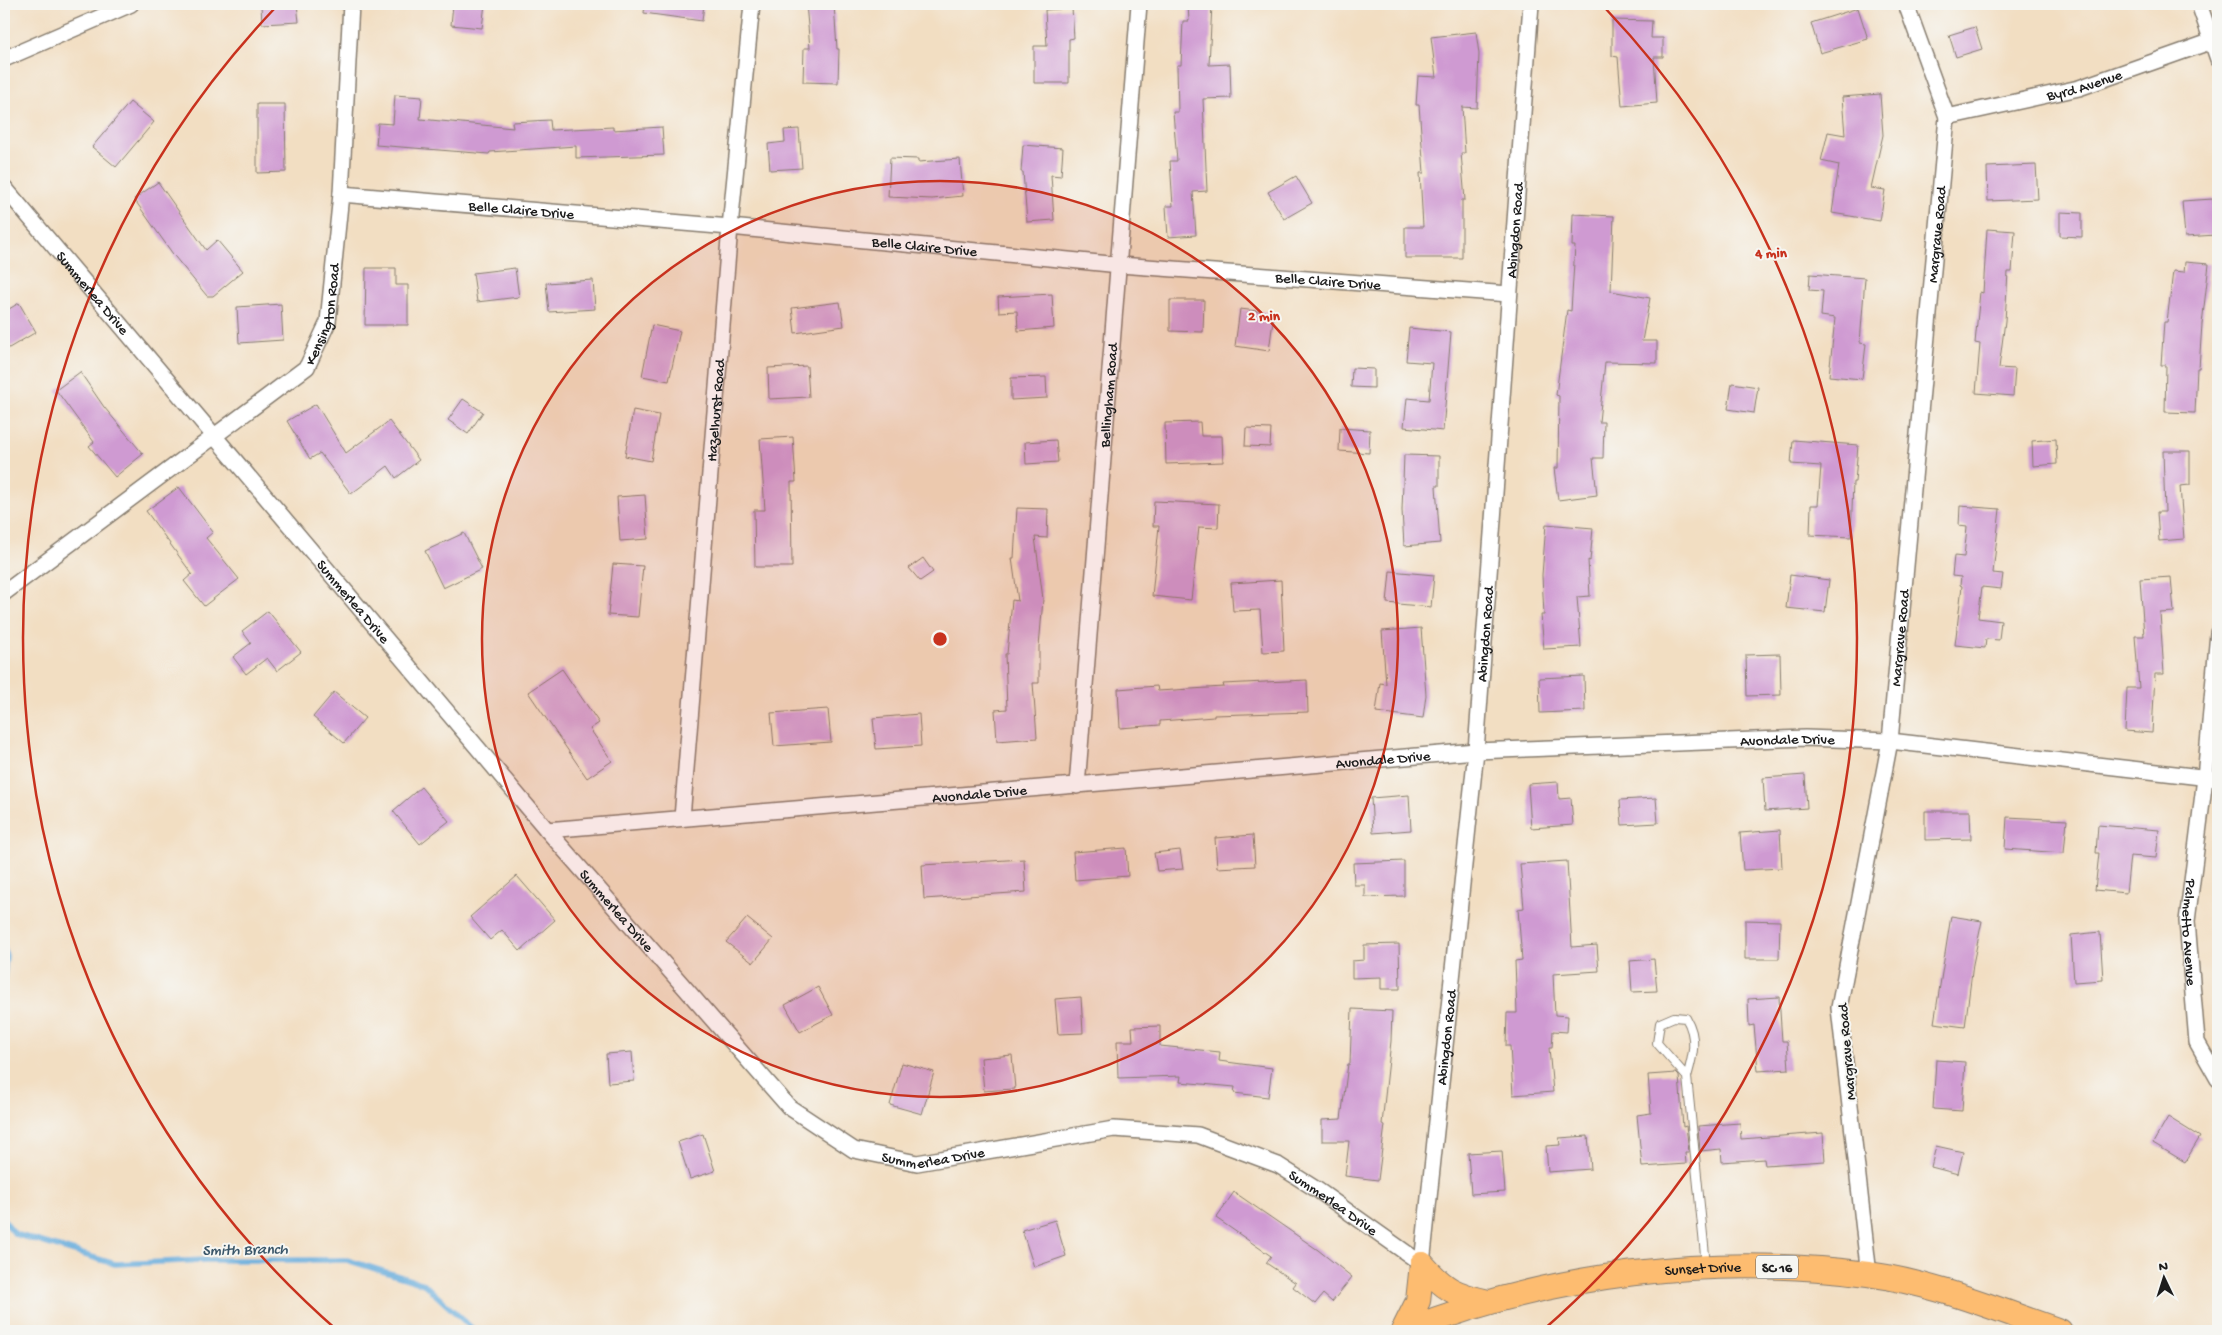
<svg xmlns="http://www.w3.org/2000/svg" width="2222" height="1335" font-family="'Gochi Hand',sans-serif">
  <rect width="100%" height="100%" fill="#f6f6f2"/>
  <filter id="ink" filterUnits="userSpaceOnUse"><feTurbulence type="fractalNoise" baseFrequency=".02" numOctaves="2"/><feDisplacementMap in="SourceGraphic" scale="10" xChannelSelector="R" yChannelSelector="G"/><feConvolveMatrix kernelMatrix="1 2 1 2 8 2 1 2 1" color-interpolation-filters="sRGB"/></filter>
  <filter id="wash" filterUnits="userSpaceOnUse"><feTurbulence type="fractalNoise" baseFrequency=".0096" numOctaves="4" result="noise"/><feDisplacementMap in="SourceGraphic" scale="20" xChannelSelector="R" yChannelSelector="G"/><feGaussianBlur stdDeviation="1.12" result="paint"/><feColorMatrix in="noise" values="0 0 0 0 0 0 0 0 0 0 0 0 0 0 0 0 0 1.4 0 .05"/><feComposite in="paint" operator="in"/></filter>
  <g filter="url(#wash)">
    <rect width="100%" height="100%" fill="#f2dec2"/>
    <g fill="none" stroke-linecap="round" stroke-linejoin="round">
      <path stroke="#66acdc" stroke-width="5.5" d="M4 948 6 956 4 977
        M4 1220 15 1234 115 1264 207 1260H347L424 1284 475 1331"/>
    </g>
    <g id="blocks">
      <path fill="#cf9ad2" d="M261 4H297L299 22 262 24Z
        M453 4H485L482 28 451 25Z
        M645 4H704L702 21 644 13Z
        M806 4H834L837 49H839L838 83 803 82 804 48H810Z
        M1188 4H1212L1209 65 1230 64 1231 98 1203 99 1207 191 1193 192 1196 235 1168 237 1166 206H1173L1170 161H1177L1173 112H1178L1177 65H1181L1183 21H1189Z
        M1072 8 1074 38 1069 39V83H1034V46H1047L1045 10Z
        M1858 8 1868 39 1820 53 1811 23Z
        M1612 20 1652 21 1651 38H1663V57H1654L1657 103 1622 106 1618 57 1612 56Z
        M1975 27 1982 49 1956 57 1949 35Z
        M1476 32 1479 54 1477 108 1462 107 1465 153H1461L1465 200H1462V258H1405V227H1423L1420 173H1424L1419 105H1416L1418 76 1436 77 1431 37Z
        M1880 94 1883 135 1871 188 1885 190 1880 221 1832 213 1839 165 1821 161 1828 132 1845 135 1842 97Z
        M395 95 422 97 420 119 513 128 512 122 550 120 551 130 613 127V130L662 127 664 155 576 158V146L490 152 489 154 376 145 378 123 393 124Z
        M130 102 154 122 116 167 92 147Z
        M257 104H285L286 172 257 173Z
        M799 129 802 168 770 170 768 144 785 142 784 130Z
        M1023 145 1063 148 1061 176 1051 175 1054 220 1027 222 1023 172H1021Z
        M890 158 918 159V162L960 159 963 196 932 199 888 197Z
        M2036 165 2038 199 1988 201 1987 167Z
        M1296 176 1312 203 1284 219 1268 192Z
        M158 182 206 250 217 240 243 271 213 296H207L175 257 134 199Z
        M2213 199 2216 235 2185 237 2182 201Z
        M2060 212 2082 213V237L2060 236Z
        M1573 214 1614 216 1611 291 1650 298 1642 341H1657V363L1605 362 1599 422H1604L1603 458H1593L1597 495 1558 500 1554 468H1558L1559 396 1556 395 1567 310 1571 311 1575 246H1572Z
        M1987 229 2015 231 2012 272H2008L2005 321 1999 368 2015 369 2013 396 1976 393 1980 344 1975 343 1980 292 1983 293Z
        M2185 262 2209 264 2202 324 2199 368H2197L2195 413 2165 412 2166 365H2161L2164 322H2167L2173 271 2184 272Z
        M366 268H396V285H408V325H365Z
        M515 268 519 297 477 302 473 273Z
        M1810 274 1865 278 1860 343 1866 344 1862 379 1829 376 1835 318 1821 316 1823 291 1809 290Z
        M593 280 595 309 549 312 546 283Z
        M1052 294 1054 328 1018 331 1017 311 999 312 998 297Z
        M1170 300H1204L1203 332 1170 331Z
        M840 302 844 326 795 333 792 308Z
        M19 303 36 332 4 351V312Z
        M281 304 283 340 239 343 237 307Z
        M1240 309 1274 313 1269 351 1235 346Z
        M652 325 680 331 669 381 642 376Z
        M1409 328 1451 332 1443 431 1404 427 1407 398 1429 400 1432 363 1406 361Z
        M807 366 809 397 769 399 768 368Z
        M1352 368 1374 369V388L1351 387Z
        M80 372 104 407 143 454 115 477 89 446 94 442 56 390Z
        M1046 377 1047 398 1011 400V378Z
        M1732 383 1758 387 1754 413 1728 409Z
        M463 399 483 412 468 434 448 420Z
        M316 404 346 453 389 421 419 460 396 478 388 466 351 494 320 453 310 459 287 421Z
        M633 410 659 415 651 461 625 456Z
        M1200 422 1201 436H1222L1223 462 1166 464 1165 423Z
        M1246 428 1271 429 1270 447 1245 446Z
        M1340 428 1370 430 1369 453 1339 451Z
        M793 437 796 482H791L792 567H755L754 510H765L760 439Z
        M2056 439 2057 464 2033 466 2032 441Z
        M1056 440 1058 462 1026 464 1025 442Z
        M1793 440 1858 445 1855 482H1853L1851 537 1810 535 1811 505H1818L1821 466 1791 464Z
        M2163 451H2190V485L2180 486 2184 539 2159 541 2157 512H2165Z
        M1404 455 1439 456V486H1436L1440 543 1404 546 1402 510Z
        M179 487 213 532 206 538 239 579 204 606 184 581 192 574 146 511Z
        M645 495 648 539 620 541 617 497Z
        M1154 501 1219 504 1218 528 1199 527 1191 600 1152 596 1159 526H1153Z
        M1960 506 2000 509 1993 573 2003 574 2001 589 1982 587 1978 618 2001 621 1999 640 1986 639 1985 648 1955 645 1962 586 1960 585 1961 577 1952 576 1954 556 1964 557 1967 527 1959 526Z
        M1017 508 1048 509 1047 538 1035 537 1043 599 1039 647V683H1033L1037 738 997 741 995 710 1007 709 1005 654H1007L1012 600 1018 601 1012 558H1014Z
        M1546 524 1593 528 1590 561 1588 560 1590 596 1577 597 1581 647 1544 649 1541 615H1544L1542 575Z
        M464 533 482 569 443 588 425 551Z
        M923 558 933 572 920 581 909 568Z
        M613 564 643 566 638 617 608 615Z
        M1390 571 1434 575 1431 607 1387 603Z
        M1790 575 1829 580 1825 612 1786 608Z
        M2171 577 2174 612 2160 613 2164 674H2155L2152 733 2125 731 2127 688H2139L2135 636H2144L2140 579Z
        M1281 580 1284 651 1263 652 1260 610 1233 611 1231 583Z
        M268 611 301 652 277 671 267 658 246 674 233 657 251 643 242 631Z
        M1421 628 1426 695 1423 718 1376 712 1380 683 1386 684 1382 631Z
        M1780 654 1781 695 1747 696 1746 655Z
        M562 669 599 723 590 729 612 761 587 778 528 692Z
        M1584 676 1585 711 1540 713 1539 678Z
        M1307 680 1308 712 1214 715V717L1160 721V725L1120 728 1118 689 1157 686 1158 691 1224 687 1223 684Z
        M334 692 365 718 344 743 313 717Z
        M828 709 831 742 774 746 771 713Z
        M919 714 921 746 876 749 873 718Z
        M1805 775 1807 808 1765 811 1763 778Z
        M1558 782 1559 799 1571 798 1573 825 1531 828 1528 784Z
        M421 787 449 821 420 844 393 811Z
        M1409 795 1411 830 1373 833 1371 798Z
        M1656 798 1658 823 1622 825 1620 800Z
        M1925 811H1970L1971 839 1925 840Z
        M2007 817 2067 820 2064 853 2005 849Z
        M2098 825 2159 830 2156 858 2130 856 2126 893 2095 890 2099 853H2096Z
        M1780 830 1782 868 1743 870 1740 833Z
        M1253 835 1255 866 1217 868 1215 838Z
        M1126 848 1128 876 1075 880 1073 852Z
        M1180 850 1183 869 1157 871 1154 853Z
        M1024 859 1026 892 924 899 922 865Z
        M1404 861V896L1365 897V885H1354L1353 863Z
        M1567 861 1572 947 1597 945 1599 971 1553 974 1555 1015 1568 1016 1567 1032 1553 1031 1552 1048H1549L1553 1092 1513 1095 1510 1046H1506L1507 1013H1517L1515 961 1522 960 1518 909 1524 908 1520 864Z
        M517 876 555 920 520 951 502 930 490 940 470 917Z
        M1951 916 1982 921 1973 964 1965 1027 1934 1023Z
        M747 918 773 939 753 963 726 942Z
        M1745 920 1780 921 1779 959H1745Z
        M2100 932 2103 980 2074 982 2071 935Z
        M1399 944 1400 989H1381V977L1352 978V961L1364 960V945Z
        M1654 959 1657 991 1632 992 1630 961Z
        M818 987 833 1015 800 1032 785 1005Z
        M1081 997 1083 1033 1058 1034 1055 999Z
        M1779 997 1782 1041H1787L1789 1069 1758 1071 1754 1025 1749 1026 1748 999Z
        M1352 1009 1392 1011 1391 1041 1382 1124 1385 1125 1378 1180 1345 1176 1349 1141H1322V1120L1341 1119 1348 1064H1350Z
        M1160 1026V1046L1220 1052 1219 1061 1272 1068 1268 1097 1234 1093 1235 1087 1180 1082 1181 1076 1118 1078 1117 1041H1133L1132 1027Z
        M632 1052 634 1081 608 1083 606 1054Z
        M1012 1055 1015 1089 984 1091 981 1058Z
        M1936 1060 1965 1062 1962 1111 1933 1109Z
        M902 1063 934 1072 922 1114 890 1105Z
        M1676 1073 1679 1076 1683 1127 1686 1126 1689 1152H1685L1686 1164 1642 1167 1637 1115 1651 1113 1648 1075Z
        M2168 1117 2200 1137 2185 1162 2153 1143Z
        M1740 1123 1741 1139 1823 1133 1825 1161 1765 1165 1764 1159 1722 1162 1721 1149 1700 1151 1698 1126Z
        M703 1134 715 1171 690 1179 678 1142Z
        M1588 1136 1591 1169 1548 1172 1546 1146 1560 1145 1559 1138Z
        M1936 1146 1963 1152 1958 1174 1931 1167Z
        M1502 1151 1505 1192 1471 1194 1468 1153Z
        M1234 1192 1318 1250 1352 1277 1332 1302 1323 1294 1315 1304 1293 1287 1296 1283 1266 1263 1271 1256 1216 1218Z
        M1055 1220 1066 1256 1034 1267 1022 1230Z"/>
    </g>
  </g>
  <g filter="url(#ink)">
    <use href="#blocks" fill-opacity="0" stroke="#877d6f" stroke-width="1"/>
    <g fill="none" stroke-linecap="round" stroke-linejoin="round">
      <g stroke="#877d6f" stroke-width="10">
        <path id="service" d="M1687 1077 1657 1043 1660 1023 1674 1017 1686 1018C1698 1038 1693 1056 1687 1077L1706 1265"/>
      </g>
      <g stroke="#877d6f" stroke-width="18">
        <g id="minor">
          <path d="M2199 4 2218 59"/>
          <path d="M4 59 131 4"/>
          <path id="s1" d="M1947 117 2079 88 2218 39"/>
          <path id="s2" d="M4 187 547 830 789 1107 854 1150 917 1163 1114 1129 1198 1135 1278 1165 1319 1191 1422 1264 1476 751 1531 4"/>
          <path id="s3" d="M341 194 730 227 1120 265 1509 294"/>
          <path id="s4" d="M4 593 307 367 328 322 341 194 351 4"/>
          <path id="s5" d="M2218 633 2205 778 2187 921 2197 1042 2218 1079"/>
          <path id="s6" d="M1077 786 1139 4"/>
          <path id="s7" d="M682 818 730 227 752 4"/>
          <path id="s8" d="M547 830 1476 751 1805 738 1890 741 2218 779"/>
          <path id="s9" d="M1869 1275 1839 1008 1890 741 1947 117 1906 4"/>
        </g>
      </g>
      <g stroke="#877d6f" stroke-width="26">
        <g id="primary">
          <path d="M1422 1264C1445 1290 1454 1294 1488 1302"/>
          <path d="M1403 1331 1418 1301 1422 1264"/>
          <path id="s10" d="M1405 1331C1551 1273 1712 1254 1868 1274 1934 1283 1998 1310 2060 1331"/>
        </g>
      </g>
      <use href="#service" stroke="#fff" stroke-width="8"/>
      <use href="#minor" stroke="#fff" stroke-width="15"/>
      <use href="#primary" stroke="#fdbc70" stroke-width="24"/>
    </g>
  </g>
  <circle cx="940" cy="639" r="458" fill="#c8321e" fill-opacity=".12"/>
  <g fill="none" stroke="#c8321e" stroke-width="2.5">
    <circle cx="940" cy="639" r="458"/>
    <path d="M338 1331A917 917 0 0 1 275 8M1605 8A917 917 0 0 1 1542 1331"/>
  </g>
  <g text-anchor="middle" stroke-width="4" stroke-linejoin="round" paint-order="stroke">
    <rect fill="#f6f6f2" stroke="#5d5d5c" stroke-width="1" x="1756" y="1255.5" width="42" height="23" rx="4"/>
    <g font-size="14" font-weight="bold" fill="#1c1c1c">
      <text x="1777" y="1272">SC 16</text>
    </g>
    <g font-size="15" fill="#1c1c1c" stroke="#f6f6f2">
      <text dy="5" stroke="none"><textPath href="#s1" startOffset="141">Byrd Avenue</textPath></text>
      <text dy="5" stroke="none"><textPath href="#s3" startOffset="181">Belle Claire Drive</textPath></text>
      <text dy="5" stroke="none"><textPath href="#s2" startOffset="2934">Abingdon Road</textPath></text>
      <text dy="5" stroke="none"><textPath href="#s9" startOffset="1049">Margrave Road</textPath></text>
      <text dy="5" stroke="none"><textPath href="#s3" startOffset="586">Belle Claire Drive</textPath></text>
      <text dy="5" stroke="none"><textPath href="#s3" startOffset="991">Belle Claire Drive</textPath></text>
      <text dy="5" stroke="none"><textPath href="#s2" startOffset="138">Summerlea Drive</textPath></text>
      <text dy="5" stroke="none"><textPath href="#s4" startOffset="434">Kensington Road</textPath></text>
      <text dy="5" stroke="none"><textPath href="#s6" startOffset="392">Bellingham Road</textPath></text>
      <text dy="5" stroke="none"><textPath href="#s7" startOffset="409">Hazelhurst Road</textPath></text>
      <text dy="5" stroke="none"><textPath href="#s2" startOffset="542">Summerlea Drive</textPath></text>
      <text dy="5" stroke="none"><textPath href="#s2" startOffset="2529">Abingdon Road</textPath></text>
      <text dy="5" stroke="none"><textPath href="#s9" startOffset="644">Margrave Road</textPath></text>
      <text dy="5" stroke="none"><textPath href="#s8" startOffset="1244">Avondale Drive</textPath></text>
      <text dy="5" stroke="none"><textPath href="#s8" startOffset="839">Avondale Drive</textPath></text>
      <text dy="5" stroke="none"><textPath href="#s8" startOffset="434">Avondale Drive</textPath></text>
      <text dy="5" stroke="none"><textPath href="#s2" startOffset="948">Summerlea Drive</textPath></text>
      <text dy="5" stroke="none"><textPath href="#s5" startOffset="301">Palmetto Avenue</textPath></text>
      <text dy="5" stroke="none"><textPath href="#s2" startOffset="2124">Abingdon Road</textPath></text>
      <text transform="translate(1846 1052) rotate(-95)" y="5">Margrave Road</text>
      <text dy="5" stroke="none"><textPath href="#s2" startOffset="1368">Summerlea Drive</textPath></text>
      <text dy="5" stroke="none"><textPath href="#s2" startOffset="1788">Summerlea Drive</textPath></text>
      <text dy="5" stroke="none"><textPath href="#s10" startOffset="306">Sunset Drive</textPath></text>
    </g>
    <g font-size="16" font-style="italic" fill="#3a5669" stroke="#f6f6f2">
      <text transform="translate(245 1248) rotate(-1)" y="6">Smith Branch</text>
    </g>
  </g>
  <circle cx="940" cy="639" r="8" fill="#c8321e" stroke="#f6f6f2" stroke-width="2.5"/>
  <g font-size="15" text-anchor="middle" font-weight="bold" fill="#c8321e" stroke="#f6f6f2" stroke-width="4" stroke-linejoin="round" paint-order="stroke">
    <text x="1771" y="257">4 min</text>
    <text x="1264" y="320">2 min</text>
  </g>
  <rect width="2222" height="1335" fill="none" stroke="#f6f6f2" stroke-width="20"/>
  <g transform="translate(2164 1278) rotate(356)" stroke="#f6f6f2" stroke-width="4" paint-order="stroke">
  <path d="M0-4L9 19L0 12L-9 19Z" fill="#1c1c1c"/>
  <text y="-8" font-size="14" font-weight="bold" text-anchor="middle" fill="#1c1c1c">N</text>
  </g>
</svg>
